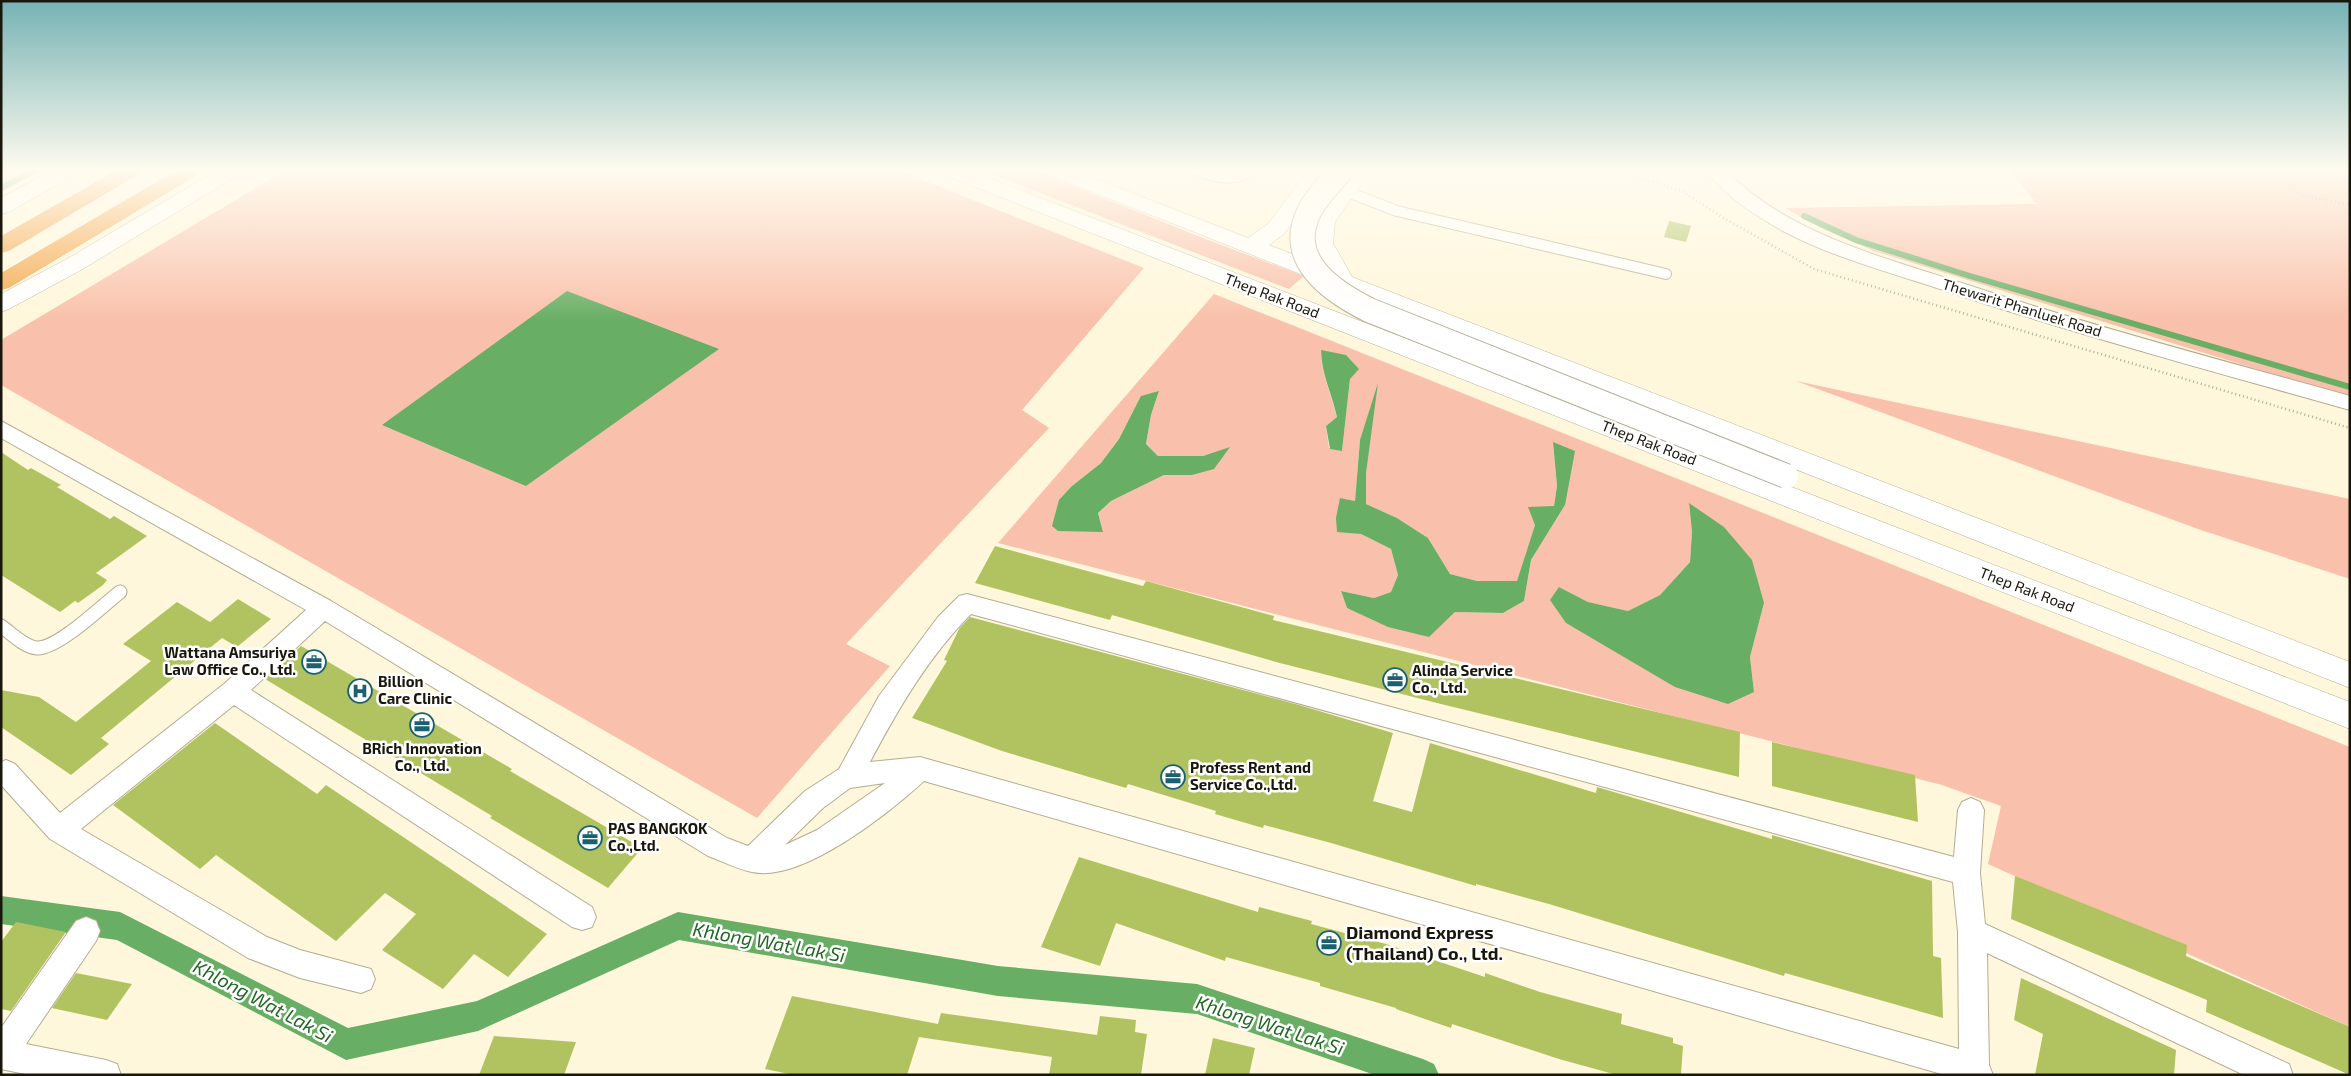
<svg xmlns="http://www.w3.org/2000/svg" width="2351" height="1076" font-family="'Exo 2',sans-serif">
  <rect width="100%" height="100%" fill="#fff7db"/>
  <path fill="#f4e9c7" d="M1 170H43L1 192Z"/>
  <path fill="#f9c1ab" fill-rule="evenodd" d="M286 170H897L1144 268 1022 410 1049 428 846 644 890 666 757 818 1 385V340Z
    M981 170H1034L1198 236 1304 276 1289 289Z
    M2009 170H2350V398L1874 251 1823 229 1785 208 2037 204Z
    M1214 294 2350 747V1027L1988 864 2001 806 1942 785 998 543ZM1321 350 1350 379 1342 451 1329 448 1326 426 1337 417C1332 396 1320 370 1321 350ZM1159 392 1151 415 1146 444 1158 456H1203L1229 448 1192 475H1164L1111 501 1098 513 1103 532 1082 530 1072 486 1101 463 1119 439 1142 396ZM1360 440 1366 473V504L1397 518 1428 538 1450 574 1477 581 1517 582 1535 525 1554 506 1557 486 1553 443 1565 505 1531 560 1524 601 1503 613 1455 612 1428 637 1347 608 1341 591 1374 598 1391 592 1398 575 1391 549 1361 534 1340 498 1355 501ZM1689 504 1764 603 1750 657 1754 692 1609 647 1566 623 1559 587 1588 602 1628 611 1660 595 1690 562 1692 532Z
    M1796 381 2350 499V579L2198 529Z"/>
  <path fill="#68ae65" d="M567 291 719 349 526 486 382 425Z
    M1321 350 1346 355 1359 369 1350 379 1342 451 1330 449 1326 426 1337 417C1332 394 1321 373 1321 350Z
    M1378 383 1366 473V504L1397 518 1428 538 1450 574 1477 581H1517L1535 525 1528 507 1554 506 1557 486 1553 442 1575 451 1565 505 1531 560 1524 601 1503 613 1455 612 1429 637 1388 627 1347 608 1341 591 1374 598 1391 592 1398 575 1391 549 1361 534 1337 532 1336 518 1340 498 1355 501 1360 440Z
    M1159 391 1151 415 1146 444 1158 456H1203L1230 447 1214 469 1192 475H1164L1111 501 1098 513 1103 532 1058 531 1052 526 1059 500 1072 486 1101 463 1119 439 1141 396Z
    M1689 503 1724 527 1752 560 1764 603 1750 657 1754 692 1728 704 1675 687 1566 623 1550 600 1559 587 1588 602 1628 611 1660 595 1690 562 1692 532Z"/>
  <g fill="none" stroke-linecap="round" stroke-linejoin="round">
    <path stroke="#68ae65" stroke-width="6" d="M1 188 35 170
      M1804 216 1856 240 1970 276 2350 387"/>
    <path fill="#68ae65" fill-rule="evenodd" d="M1 896 120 912 348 1028 477 1001 678 912 998 966 1197 984 1423 1059 1434 1064 1439 1075H1375L1197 1014 998 996 679 940 478 1031 346 1060 117 940 1 924Z"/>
  </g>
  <path fill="#b1c361" d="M1669 221 1691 226 1686 242 1664 237Z
    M1 452 28 470 31 468 61 485 57 487 110 519 114 516 147 536 96 573 107 580 103 585 78 603 75 601 60 612 1 575Z
    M995 546 1143 586 1146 581 1274 616 1273 620 1740 732 1739 777 1437 703 1276 662 1112 615 1110 620 975 583Z
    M238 599 271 619 237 647 222 638 101 738 109 744 71 775 1 727V690L39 697 76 722 151 661 123 644 177 602 210 622Z
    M970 617 1299 705 1393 733 1373 801 1412 812 1430 743 1596 793 1597 787 1772 839V835L1932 881 1933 956 1941 958 1943 1018 1785 973 1784 976 1549 904 1476 884V886L1331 843 1264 825 1263 828 1215 814 1216 811 1128 784 1126 788 1002 751 912 718 947 661 944 660 959 629Z
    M301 646 512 769 510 771 642 848 608 888 490 818 492 816 265 679Z
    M215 723 317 794 326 785 547 934 508 977 474 954 443 989 382 950 416 914 385 893 336 941 216 855 200 869 113 805Z
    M1772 742 1915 775 1918 822 1772 786Z
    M1079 857 1258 912 1259 907 1312 921 1311 924 1386 944 1485 977V973L1540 992 1622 1014 1621 1024 1673 1038V1043L1683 1046 1681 1075H1617L1559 1059 1452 1024 1451 1028 1396 1009V1008L1320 986V983L1226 957 1225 961 1116 923 1100 966 1041 947Z
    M2015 876 2187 945 2186 956 2350 1027V1075L2206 1012 2207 1000 2011 919Z
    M16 922 66 932 11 1011 1 1009V942Z
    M76 973 132 984 107 1020 52 1008Z
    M2021 978 2176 1050 2174 1075H2035L2043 1034 2014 1020Z
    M792 996 938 1024 941 1013 1097 1035 1100 1016 1136 1020 1135 1032 1147 1034 1141 1075H1049L1052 1057 919 1037 907 1075H794L765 1069Z
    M494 1036 576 1042 564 1075H479Z
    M1213 1038 1255 1048 1249 1075H1205Z"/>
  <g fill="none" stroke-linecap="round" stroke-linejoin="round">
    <g stroke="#b4ac92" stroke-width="12">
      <path id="lane-far1" d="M1196 170C1216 177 1233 183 1252 170
        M1345 191 1397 211 1666 274"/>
    </g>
    <g stroke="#b4ac92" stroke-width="15">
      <path id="lane" d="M1 626C11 633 24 647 37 648 58 649 103 605 120 592"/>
    </g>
    <g stroke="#b4ac92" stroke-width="2">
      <path id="street" d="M1706 170H1725C1790 235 1880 256 1965 284 2092 326 2221 360 2350 396V410C2215 372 2079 335 1946 291 1892 273 1834 258 1783 231 1756 216 1724 196 1706 170Z
        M1 421 331 601 727 838 748 846 805 791 839 769 879 696 938 617 959 596 967 594 1954 857 1958 810 1962 802 1971 798 1980 802 1984 810 1980 873 1985 924 2289 1064 2293 1075H2244L1987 953 1989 1065 1993 1075H1945L924 781C889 813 802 883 752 872 737 869 722 861 708 856L325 621 251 690 592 907 596 917 592 927 582 930 572 927 234 705 81 829 267 937 300 950 371 969 375 979 371 989 361 993 300 978 248 958 50 839 1 785V762L6 760 15 764 60 813 224 684 306 610 1 438ZM971 614 1953 882 1958 932 1959 1049 920 757 870 762C898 709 929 656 971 614ZM885 783 817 830 785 845 823 808 850 788Z
        M86 917 96 921 100 931 96 941 26 1044 106 1060 117 1064 121 1075H30L1 1069V1028L76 921Z"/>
    </g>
    <g stroke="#b4ac92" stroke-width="1">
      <path id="secondary" d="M53 170H80L76 174 9 212 1 214V198Z
        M218 170H244L240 174 81 270 9 309 1 312V294L65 260Z
        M938 170H968L2350 702V729L942 174Z
        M1043 170H1073L1248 238 1268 224 1309 170H1331L1284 234 1269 245 1323 266 1311 243 1313 222 1349 170H1371L1335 222 1333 243 1352 277 2350 662V688L1047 174Z"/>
    </g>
    <g stroke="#fff" stroke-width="1">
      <path id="highway" d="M117 170H143L139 174 9 251 1 253V236Z
        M177 170H203L199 174 9 288 1 290V273Z"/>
    </g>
    <path stroke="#b2ab95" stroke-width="2.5" stroke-dasharray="1 3" stroke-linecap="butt" d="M1614 170 1682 191 1720 216 1814 269 2350 428
      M2263 170 2302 195 2350 205"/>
    <use href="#lane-far1" stroke="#fff" stroke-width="10"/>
    <use href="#lane" stroke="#fff" stroke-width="13"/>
    <use href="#street" fill="#fff" fill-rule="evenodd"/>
    <use href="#secondary" fill="#fff" fill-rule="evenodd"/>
    <use href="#highway" fill="#f4a84f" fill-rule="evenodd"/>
    <g stroke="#b4ac92" stroke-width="26" stroke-linecap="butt">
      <path id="secondary-bridge" d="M1341 170C1331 183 1318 195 1310 210 1284 259 1331 291 1369 310L1786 476"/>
    </g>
    <use href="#secondary-bridge" stroke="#fff" stroke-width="24"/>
  </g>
  <linearGradient id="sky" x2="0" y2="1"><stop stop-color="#75b2b4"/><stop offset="0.53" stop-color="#fffbef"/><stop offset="1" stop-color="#fffbef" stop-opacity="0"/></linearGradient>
  <rect width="2351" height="321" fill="url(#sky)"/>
  <defs>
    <g id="office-ring" transform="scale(1.25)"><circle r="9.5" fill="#fff" stroke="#1a6071" stroke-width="1.5"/><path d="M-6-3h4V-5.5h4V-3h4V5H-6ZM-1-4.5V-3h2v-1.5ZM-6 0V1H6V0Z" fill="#1a6071"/></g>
    <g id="hospital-ring" transform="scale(1.25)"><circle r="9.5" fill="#fff" stroke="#1a6071" stroke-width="1.5"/><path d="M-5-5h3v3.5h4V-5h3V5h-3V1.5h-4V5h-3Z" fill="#1a6071"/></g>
  </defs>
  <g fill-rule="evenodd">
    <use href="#office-ring" x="314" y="662"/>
    <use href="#office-ring" x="1395" y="680"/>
    <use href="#hospital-ring" x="360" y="691"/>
    <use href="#office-ring" x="422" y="725"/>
    <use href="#office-ring" x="1173" y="777"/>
    <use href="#office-ring" x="590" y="838"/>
    <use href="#office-ring" x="1329" y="943"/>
  </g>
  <g text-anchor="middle" stroke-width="5" stroke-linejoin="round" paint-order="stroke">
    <g font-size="15" fill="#19160c" stroke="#fff">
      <text transform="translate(1272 296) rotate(21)" y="5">Thep Rak Road</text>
      <text transform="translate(2022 308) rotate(17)" y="5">Thewarit Phanluek Road</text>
      <text transform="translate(1649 443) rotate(21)" y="5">Thep Rak Road</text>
      <text transform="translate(2027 590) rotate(21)" y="5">Thep Rak Road</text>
    </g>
    <g font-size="15" font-weight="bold" fill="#19160c" stroke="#fff" text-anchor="start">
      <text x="296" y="658" text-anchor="end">Wattana Amsuriya<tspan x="296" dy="17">Law Office Co., Ltd.</tspan></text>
      <text x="1412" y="676">Alinda Service<tspan x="1412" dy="17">Co., Ltd.</tspan></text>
      <text x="378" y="687">Billion<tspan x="378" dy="17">Care Clinic</tspan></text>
      <text x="422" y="754" text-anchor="middle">BRich Innovation<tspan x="422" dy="17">Co., Ltd.</tspan></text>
      <text x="1190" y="773">Profess Rent and<tspan x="1190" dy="17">Service Co.,Ltd.</tspan></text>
      <text x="608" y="834">PAS BANGKOK<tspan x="608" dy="17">Co.,Ltd.</tspan></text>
    </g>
    <g font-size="18" font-weight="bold" fill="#19160c" stroke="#fff" text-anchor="start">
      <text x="1346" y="939">Diamond Express<tspan x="1346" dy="21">(Thailand) Co., Ltd.</tspan></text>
    </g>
    <g font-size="19" font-style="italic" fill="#216721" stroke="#fff">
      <text transform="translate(769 942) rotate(10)" y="7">Khlong Wat Lak Si</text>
      <text transform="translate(263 1001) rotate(28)" y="7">Khlong Wat Lak Si</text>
      <text transform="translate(1270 1025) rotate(18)" y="7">Khlong Wat Lak Si</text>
    </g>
  </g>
  <rect width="2351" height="1076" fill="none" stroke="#19160c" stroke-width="5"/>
</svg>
